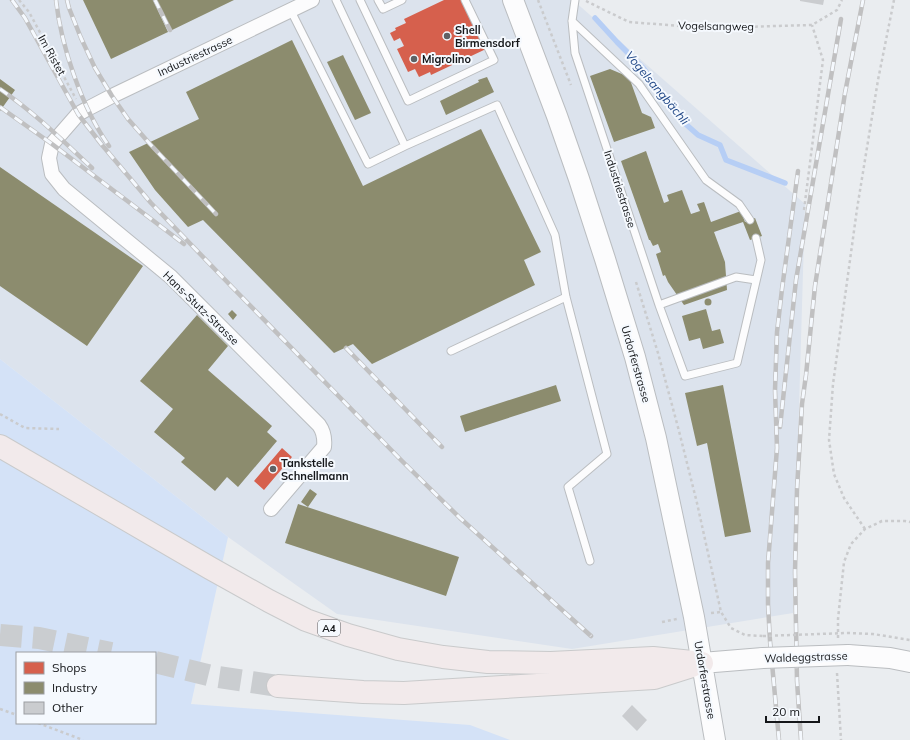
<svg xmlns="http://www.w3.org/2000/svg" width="910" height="740" font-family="Mulish,sans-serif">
  <rect width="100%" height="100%" fill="#eaedf0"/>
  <path fill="#dce3ed" d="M0 0H573L805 204 793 613 572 649 337 614 228 537 0 359Z"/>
  <path fill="#d4e2f7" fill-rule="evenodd" d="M0 359 228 537 191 704 470 725 510 740H0ZM17 653H155V723H17Z"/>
  <path fill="#d6604d" d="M444 0H462L486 49 431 75 430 72 419 77 415 69 408 72 397 49 404 46 400 38 394 41 390 33 396 30 395 28 406 23 404 19Z
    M282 448 292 457 264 490 254 481Z"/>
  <path fill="#8c8c6e" d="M83 0H153L168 32 111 59Z
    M155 0H234L170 31Z
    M292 40 363 186 481 129 541 252 524 260 535 285 372 364 353 344 334 353 203 220 188 227 155 190 129 152 199 119 186 92Z
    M343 55 371 113 355 120 327 62Z
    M610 69 629 77 642 113 651 117 655 128 614 142 590 76Z
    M487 77 494 92 446 115 440 101 479 82 478 80Z
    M0 79 15 90 0 111Z
    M646 151 664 203 669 201 667 195 682 190 691 214 700 211 697 204 704 202 711 222 741 211 745 222 755 218 762 236 750 240 743 222 714 232 725 262 727 290 684 305 668 282 665 275 663 276 656 254 661 252 658 244 653 246 650 240H649L621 161Z
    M0 167 143 266 87 346 0 286Z
    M704.5 302a3.5 3.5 0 1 1 7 0a3.5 3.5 0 1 1-7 0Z
    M706 309 712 331 720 329 724 343 703 349 700 338 689 341 682 316Z
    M232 310 237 315 233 320 228 314Z
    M197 315 228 346 208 370 272 426 267 432 277 441 238 487 227 477 215 491 181 462 185 458 154 432 173 409 140 381Z
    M556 385 561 401 465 432 460 416Z
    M723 385 751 532 725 537 707 443 697 446 685 393Z
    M310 489 317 494 308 507 301 502Z
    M298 504 459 557 446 596 285 543Z"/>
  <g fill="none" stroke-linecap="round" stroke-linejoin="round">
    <path stroke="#b6cef5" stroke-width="5.5" d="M595 18 617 42 644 69 680 119 698 135 720 145 726 160 785 183"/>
  </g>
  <path fill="#cacccf" d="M800 0H824L823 5 800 1Z
    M632 705 647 720 637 731 622 716Z"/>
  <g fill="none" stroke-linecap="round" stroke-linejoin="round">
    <path stroke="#cacdd0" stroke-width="22" stroke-dasharray="22 11" stroke-linecap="butt" d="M0 635 39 638 111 653
      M155 662 212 676 278 686"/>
    <g stroke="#babdc0" stroke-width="9">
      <path id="service" d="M360 0 408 101 494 60 465 0
        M378 0 383 9 402 0
        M575 0 572 21 575 53 659 305 685 376 737 363 761 260 756 238
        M291 11 368 164 405 146 336 0
        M572 21 639 84 706 180 739 204 750 220
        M405 146 497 105 555 235 566 297 607 454 568 487 590 561
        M659 305 736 277 756 280
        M451 351 566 297"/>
    </g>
    <g stroke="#babdc0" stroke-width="16">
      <path id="minor" d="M271 509 324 447C325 438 324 432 319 425L171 277 64 189 52 174 49 158 52 144 58 137 78 114 87 109 112 96 312 0"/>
    </g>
    <g stroke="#babdc0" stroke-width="22">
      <path id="secondary" d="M513 0 557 116 579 179 605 259 635 357 656 438 694 617 715 740
        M848 655 890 658 910 662
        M702 663 763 658"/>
    </g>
    <g stroke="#c9cacb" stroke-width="24">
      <path id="motorway" d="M0 446 210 568 269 601 306 620 348 635 398 649 443 657 488 662 551 663 653 658 702 663
        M278 686 363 692 404 693 654 678 692 666"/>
    </g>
    <path stroke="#cacbcd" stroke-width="2.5" stroke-dasharray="3 3" stroke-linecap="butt" d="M19 0 29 12 76 99
      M538 0 571 85
      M586 1 629 22 707 28 812 25 837 10 842 0
      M804 210 823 60 812 25
      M636 282 658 353 679 431 697 503 721 612 731 628 745 635 763 636
      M0 414 25 428 59 429
      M865 529 844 498 834 474 829 440 833 384 857 209 878 80 894 0
      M711 613 721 612
      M662 622 677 619
      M847 633 873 634 910 640
      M838 638V619L844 562 851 544 865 529 882 521H905L910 522
      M837 673 841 740
      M0 709 17 715
      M38 723 83 740"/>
    <use href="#service" stroke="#fcfcfd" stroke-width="7"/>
    <use href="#minor" stroke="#fcfcfd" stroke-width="14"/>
    <use href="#secondary" stroke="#fcfcfd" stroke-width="20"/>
    <use href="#motorway" stroke="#f2eaeb" stroke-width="22"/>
    <g stroke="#c0c0c1" stroke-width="4.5">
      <path id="rail" d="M12 0 25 18 78 114 102 145 151 203 232 287 402 461 460 518 591 636
        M56 0C61 46 82 108 109 146
        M67 0 69 8 81 38 95 68 112 96 128 119 150 144 216 214
        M155 0 170 30
        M0 89C34 112 62 140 92 168
        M0 107 52 144 130 203 184 244
        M346 348 442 447
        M780 427 796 280 841 19
        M779 740 770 641 768 604V563L777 448 775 390 777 332 782 289 798 171
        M801 740 797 681 795 572 797 489 802 404 806 375 815 286 845 93 863 0"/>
    </g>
    <use href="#rail" stroke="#f5f9fe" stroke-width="3" stroke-dasharray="9" stroke-linecap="butt"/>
    <g stroke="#babdc0" stroke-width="22" stroke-linecap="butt">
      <path id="secondary-bridge" d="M763 658 848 655"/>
    </g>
    <path stroke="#cacbcd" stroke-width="2.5" stroke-dasharray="3 3" stroke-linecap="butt" d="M763 636 847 633"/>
    <use href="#secondary-bridge" stroke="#fcfcfd" stroke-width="20"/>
  </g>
  <g fill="#5f6164" stroke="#f5f9fe" stroke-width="1.5">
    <circle cx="447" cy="36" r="4"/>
    <circle cx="414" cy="59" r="4"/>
    <circle cx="273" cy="469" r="4"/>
  </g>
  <g text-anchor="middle" stroke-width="4" stroke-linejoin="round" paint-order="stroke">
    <rect fill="#f5f9fe" stroke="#585a5e" stroke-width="1" x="318" y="620" width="22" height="16" rx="3"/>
    <g font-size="10" font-weight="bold" fill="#141619">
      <text x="329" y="632">A4</text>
    </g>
    <g font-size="11" fill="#141619" stroke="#f5f9fe">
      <text transform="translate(716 26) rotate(1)" y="4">Vogelsangweg</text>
      <text transform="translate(52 55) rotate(61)" y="4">Im Ristet</text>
      <text transform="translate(195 56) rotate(-25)" y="4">Industriestrasse</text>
      <text transform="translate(620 189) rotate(72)" y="4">Industriestrasse</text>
      <text transform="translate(201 308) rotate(44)" y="4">Hans-Stutz-Strasse</text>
      <text transform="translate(636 364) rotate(74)" y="4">Urdorferstrasse</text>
      <text transform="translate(806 657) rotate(-2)" y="4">Waldeggstrasse</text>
      <text transform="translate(705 680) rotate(80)" y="4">Urdorferstrasse</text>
    </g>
    <g font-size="11" font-weight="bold" fill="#141619" stroke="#f5f9fe" text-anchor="start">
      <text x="455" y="34">Shell<tspan x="455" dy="13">Birmensdorf</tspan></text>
      <text x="422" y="63">Migrolino</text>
      <text x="281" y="467">Tankstelle<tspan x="281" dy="13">Schnellmann</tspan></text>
    </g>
    <g font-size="12" font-style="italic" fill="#204787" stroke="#f5f9fe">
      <text transform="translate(657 88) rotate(50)" y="4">Vogelsangbächli</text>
    </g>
  </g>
  <rect x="16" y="652" width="140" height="72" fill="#f5f9fe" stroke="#9b9ea2"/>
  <rect x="24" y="662" width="20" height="12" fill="#d6604d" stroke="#9b9ea2"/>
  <text x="52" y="672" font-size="12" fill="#141619">Shops</text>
  <rect x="24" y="682" width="20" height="12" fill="#8c8c6e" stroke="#9b9ea2"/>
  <text x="52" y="692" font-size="12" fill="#141619">Industry</text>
  <rect x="24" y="702" width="20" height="12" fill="#cacccf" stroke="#9b9ea2"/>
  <text x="52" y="712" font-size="12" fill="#141619">Other</text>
  <path d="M766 716v6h53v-6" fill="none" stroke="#141619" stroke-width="2"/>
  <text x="772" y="716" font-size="12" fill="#141619" stroke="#f5f9fe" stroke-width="3" paint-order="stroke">20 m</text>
</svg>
